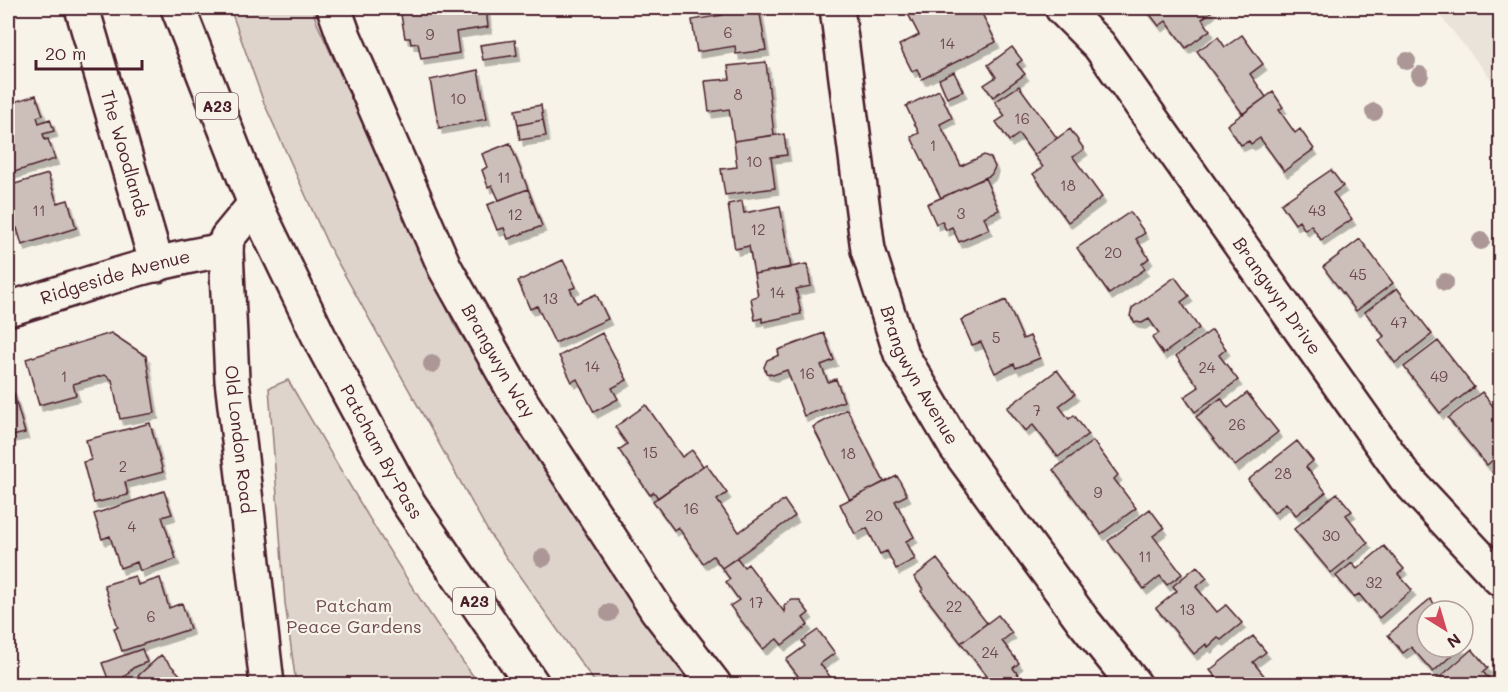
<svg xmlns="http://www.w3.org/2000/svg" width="1508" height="692" font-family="Mali,sans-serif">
  <defs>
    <filter id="shadow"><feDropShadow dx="3.5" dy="6" stdDeviation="0" flood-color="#0004"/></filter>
  </defs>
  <rect width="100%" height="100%" fill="#f7f3e8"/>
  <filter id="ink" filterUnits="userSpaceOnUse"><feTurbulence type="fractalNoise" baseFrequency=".0167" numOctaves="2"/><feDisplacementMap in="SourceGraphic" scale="12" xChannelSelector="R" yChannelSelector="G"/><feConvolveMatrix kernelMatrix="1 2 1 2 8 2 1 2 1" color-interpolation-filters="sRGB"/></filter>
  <g filter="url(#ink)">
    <path fill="#eae3da" d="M1434 8H1500V90Z"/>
    <path fill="#ded4cc" stroke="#947a7c" stroke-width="1.5" d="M230 8H312L317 23 454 324 598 550 697 684H596L489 533 328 245 264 103Z
      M288 380C348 483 408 588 479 684H296L285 603 269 388Z"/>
    <path fill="#ccbfb9" stroke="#4a1f2b" stroke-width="1.5" filter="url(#shadow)" d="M413 8H486L488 27 456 32 459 53 421 59 418 43 411 44 410 38H405L400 9Z
      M721 8H759L766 50 736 54 735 46 697 52 692 20 723 15Z
      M905 8H961L962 10 968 8H979L996 42 922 79 917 69 912 71 899 45 919 35Z
      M1145 8H1209L1212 11 1202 19 1210 30 1186 48 1166 21 1159 26Z
      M1242 35 1263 64 1250 74 1266 97 1243 114 1197 51 1218 37 1225 47Z
      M515 40 517 55 483 60 480 45Z
      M1012 47 1022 60 1017 64 1025 74 993 97 984 85 996 77 988 65Z
      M766 62 774 135 734 141 729 109 709 112 705 81 730 79 728 66Z
      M478 70 487 119 439 128 430 80Z
      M954 72 963 91 947 98 939 79Z
      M1019 86 1057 138 1034 155 1019 134 1009 141 996 122 1005 116 995 102Z
      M939 90 952 118 940 124 961 166 984 155 991 158 995 167 991 175 941 198 911 137 919 133 906 106Z
      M1273 92 1283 107 1279 110 1295 133 1300 129 1314 149 1284 171 1260 138 1251 144 1249 141 1241 145 1227 125Z
      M36 95 43 115 37 117 39 123 50 119 54 131 43 134 45 140 48 139 55 159 8 174V104Z
      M541 105 543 120 518 125 515 110Z
      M543 120 546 136 520 140 518 125Z
      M1070 129 1084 149 1073 157 1102 197 1068 222 1033 174 1043 167 1034 155Z
      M784 134 787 155 771 157 775 188 725 195 721 169 737 167 734 141Z
      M510 143 528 189 499 200 492 185 488 187 482 170 487 167 482 154Z
      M1331 170 1343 186 1333 193 1352 219 1321 240 1311 225 1305 230 1299 221 1295 224 1281 204Z
      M48 174 57 203 68 200 76 228 22 245 17 228 11 231 8 219V186Z
      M985 178 999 210 984 217 989 229 959 242 952 227 946 230 942 221 936 224 927 204Z
      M528 189 542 226 508 239 504 228 497 230 487 205Z
      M742 201 744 213 780 206 791 268 754 274 749 246 735 249 728 204Z
      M1130 212 1145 233 1136 239 1149 258 1142 264 1145 269 1109 294 1077 248Z
      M1360 239 1393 283 1356 311 1323 267Z
      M563 260 576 287 570 289 577 303 596 294 608 319 555 343 537 306 530 309 518 281Z
      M807 264 811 286 796 289 801 314 762 322V318L755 320 751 298 758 296 754 274Z
      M1175 277 1189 296 1181 302 1199 328 1163 354 1152 338 1159 333 1149 319 1142 323 1135 322 1130 316 1132 308Z
      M1397 288 1432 334 1395 363 1379 341 1384 336 1365 312Z
      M1006 300 1023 339 1030 336 1040 358 1016 368 1014 364 995 373 981 342 972 345 961 320Z
      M1212 330 1226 349 1219 355 1238 380 1195 412 1184 397 1199 387 1176 356Z
      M111 333 146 356 155 413 120 419 112 380 105 375 73 384 76 395 39 405 26 359Z
      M602 333 627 380 612 388 618 399 594 412 577 379 572 382 559 356Z
      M824 333 834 360 821 365 828 382 836 379 844 401 804 416 787 370 773 375 766 373 764 367 767 360 779 355 778 350Z
      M1438 341 1474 387 1440 413 1404 367Z
      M1057 370 1075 394 1059 406 1069 419 1074 415 1088 434 1058 457 1033 425 1025 431 1007 408Z
      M12 388 25 433 8 437V390Z
      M1482 392 1500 415V454L1487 465 1448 418Z
      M1247 393 1278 432 1235 466 1196 417 1221 398 1228 408Z
      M646 405 682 457 692 450 703 466 658 498 654 492 650 495 619 450 627 444 615 427Z
      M847 409 884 482 850 500 813 427Z
      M150 423 163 472 125 482 128 495 94 503 83 462 91 460 86 440Z
      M1093 441 1118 475 1114 479 1136 508 1101 534 1053 470Z
      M1297 441 1313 461 1306 467 1326 492 1296 515 1286 503 1274 513 1248 480Z
      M706 464 727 493 717 500 739 532 784 500 795 516 722 568 713 556 703 563 678 527 674 530 653 501Z
      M1500 466V483L1492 472Z
      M897 476 907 495 895 501 914 537 906 541 915 559 896 569 887 551 880 554 867 528 855 534 840 504Z
      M164 491 172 514 162 517 176 559 140 571 137 562 120 568 110 536 102 539 94 514Z
      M1337 493 1352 511 1346 515 1368 543 1331 573 1294 529Z
      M1150 509 1164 528 1153 536 1182 574 1167 585 1160 576 1144 589 1108 541Z
      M1384 546 1404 569 1398 574 1412 590 1379 618 1359 594 1354 597 1336 576 1352 563 1357 569Z
      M737 558 744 567 748 564 785 613 784 606 792 600H799L809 613 803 618 808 625 782 645 777 639 763 649 730 606 739 600 726 582 730 579 722 568Z
      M937 559 987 623 961 643 921 591 923 589 914 577Z
      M1197 566 1207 578 1196 587 1217 612 1226 605 1242 623 1221 640 1218 638 1208 647 1206 644 1194 654 1156 608 1177 591 1173 586Z
      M135 576 138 585 160 578 169 608 182 603 190 629 122 651 114 628 118 627 104 585Z
      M1430 599 1441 611H1427V647H1461L1433 672 1411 647 1403 653 1388 635Z
      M998 615 1012 633 1002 641 1019 663 1013 668 1026 684H993L961 643Z
      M818 630 835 653 820 664 836 684H789L798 676 786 660 805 646 802 641Z
      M1253 636 1266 652 1253 662 1271 684H1221L1210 670Z
      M142 649 147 662 133 668 117 684H110L102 663Z
      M1472 649 1488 668 1483 672 1494 684H1432Z
      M161 655 188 683 129 684Z"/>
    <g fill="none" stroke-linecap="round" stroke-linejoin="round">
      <g stroke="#4a1f2b" stroke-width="38">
        <g id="minor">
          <path id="s1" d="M82 8 157 265"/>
          <path id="s2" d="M334 8 344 36 445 268 513 389 657 610 714 684"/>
          <path id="s3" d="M837 8 868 250 901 354 956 447 1084 622 1134 684"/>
          <path id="s4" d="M1062 8 1099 45 1405 477 1500 579"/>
          <path id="s5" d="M255 204 227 238 226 250 232 380 267 684"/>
          <path id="s6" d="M8 309C79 288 152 260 226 250"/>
        </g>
      </g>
      <g stroke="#4a1f2b" stroke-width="38">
        <g id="highway">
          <path id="s7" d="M178 8 255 204 324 347 407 501 532 684"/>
        </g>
      </g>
      <use href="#minor" stroke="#f7f3e8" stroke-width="33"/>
      <use href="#highway" stroke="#f7f3e8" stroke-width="33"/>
    </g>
    <g fill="#ac9796">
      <circle cx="1407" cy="61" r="9"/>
      <circle cx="1420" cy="75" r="9"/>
      <circle cx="1374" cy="112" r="9"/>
      <circle cx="1481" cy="241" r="9"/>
      <circle cx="1445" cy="282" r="9"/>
      <circle cx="432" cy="364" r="9"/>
      <circle cx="543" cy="558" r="9"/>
      <circle cx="609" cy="613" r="9"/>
    </g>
  </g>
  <g text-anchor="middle" stroke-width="4.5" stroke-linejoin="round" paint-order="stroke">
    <g font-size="15" fill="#6a474e">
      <text x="728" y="38">6</text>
      <text x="430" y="40">9</text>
      <text x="947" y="49">14</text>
      <text x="738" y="100">8</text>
      <text x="458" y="104">10</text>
      <text x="1022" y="124">16</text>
      <text x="933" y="151">1</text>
      <text x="754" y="167">10</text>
      <text x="504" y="183">11</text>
      <text x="1068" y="191">18</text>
      <text x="39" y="216">11</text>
      <text x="1317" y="216">43</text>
      <text x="961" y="219">3</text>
      <text x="515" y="220">12</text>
      <text x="758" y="235">12</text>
      <text x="1113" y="258">20</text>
      <text x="1358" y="280">45</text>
      <text x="777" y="298">14</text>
      <text x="550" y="304">13</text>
      <text x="1399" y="328">47</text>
      <text x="996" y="343">5</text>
      <text x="592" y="372">14</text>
      <text x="1207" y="373">24</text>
      <text x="807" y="379">16</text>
      <text x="64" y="382">1</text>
      <text x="1439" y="382">49</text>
      <text x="1037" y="416">7</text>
      <text x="1237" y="430">26</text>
      <text x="650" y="458">15</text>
      <text x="848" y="459">18</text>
      <text x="123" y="472">2</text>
      <text x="1283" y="479">28</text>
      <text x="1098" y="498">9</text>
      <text x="691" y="514">16</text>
      <text x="874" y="521">20</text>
      <text x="132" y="532">4</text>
      <text x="1331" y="541">30</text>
      <text x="1145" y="562">11</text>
      <text x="1374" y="588">32</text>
      <text x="756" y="608">17</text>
      <text x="954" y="612">22</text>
      <text x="1187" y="615">13</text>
      <text x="151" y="622">6</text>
      <text x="990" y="658">24</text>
    </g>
    <g fill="#f7f3e8" stroke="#7e5f64" stroke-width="1.5">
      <rect x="196" y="93" width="42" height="26" rx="4.5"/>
      <rect x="453" y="588" width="42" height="26" rx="4.5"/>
    </g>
    <g font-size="16" font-weight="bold" fill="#4a1f2b">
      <text x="217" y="112">A23</text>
      <text x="474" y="607">A23</text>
    </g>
    <g font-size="18" fill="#4a1f2b" stroke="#f7f3e8">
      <text dy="6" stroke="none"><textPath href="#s1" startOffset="152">The Woodlands</textPath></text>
      <text dy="6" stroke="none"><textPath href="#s6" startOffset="112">Ridgeside Avenue</textPath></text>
      <text dy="6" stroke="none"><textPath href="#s4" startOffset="360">Brangwyn Drive</textPath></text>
      <text dy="6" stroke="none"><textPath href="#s2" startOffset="390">Brangwyn Way</textPath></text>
      <text dy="6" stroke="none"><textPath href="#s3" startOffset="380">Brangwyn Avenue</textPath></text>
      <text dy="6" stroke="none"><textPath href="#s5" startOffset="246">Old London Road</textPath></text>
      <text dy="6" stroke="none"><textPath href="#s7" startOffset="489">Patcham By-Pass</textPath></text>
    </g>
    <g font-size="18" fill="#6f4c53" stroke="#f7f3e8">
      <text x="354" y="612">Patcham<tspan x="354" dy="21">Peace Gardens</tspan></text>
    </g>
  </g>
  <rect width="1508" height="692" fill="none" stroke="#f7f3e8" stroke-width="30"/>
  <rect x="15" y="15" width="1478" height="662" fill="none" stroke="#4a1f2b" stroke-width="2" filter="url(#ink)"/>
  <g transform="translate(1445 629) rotate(143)"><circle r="28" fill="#f7f3e8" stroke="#b29e9c" stroke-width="1.5"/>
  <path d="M0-4.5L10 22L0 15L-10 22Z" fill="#d1495b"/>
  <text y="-9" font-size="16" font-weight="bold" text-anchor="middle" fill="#4a1f2b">N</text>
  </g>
  <path d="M36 60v9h106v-9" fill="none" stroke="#4a1f2b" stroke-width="3"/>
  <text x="45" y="60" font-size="18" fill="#4a1f2b" stroke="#f7f3e8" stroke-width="4.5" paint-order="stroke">20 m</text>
</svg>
